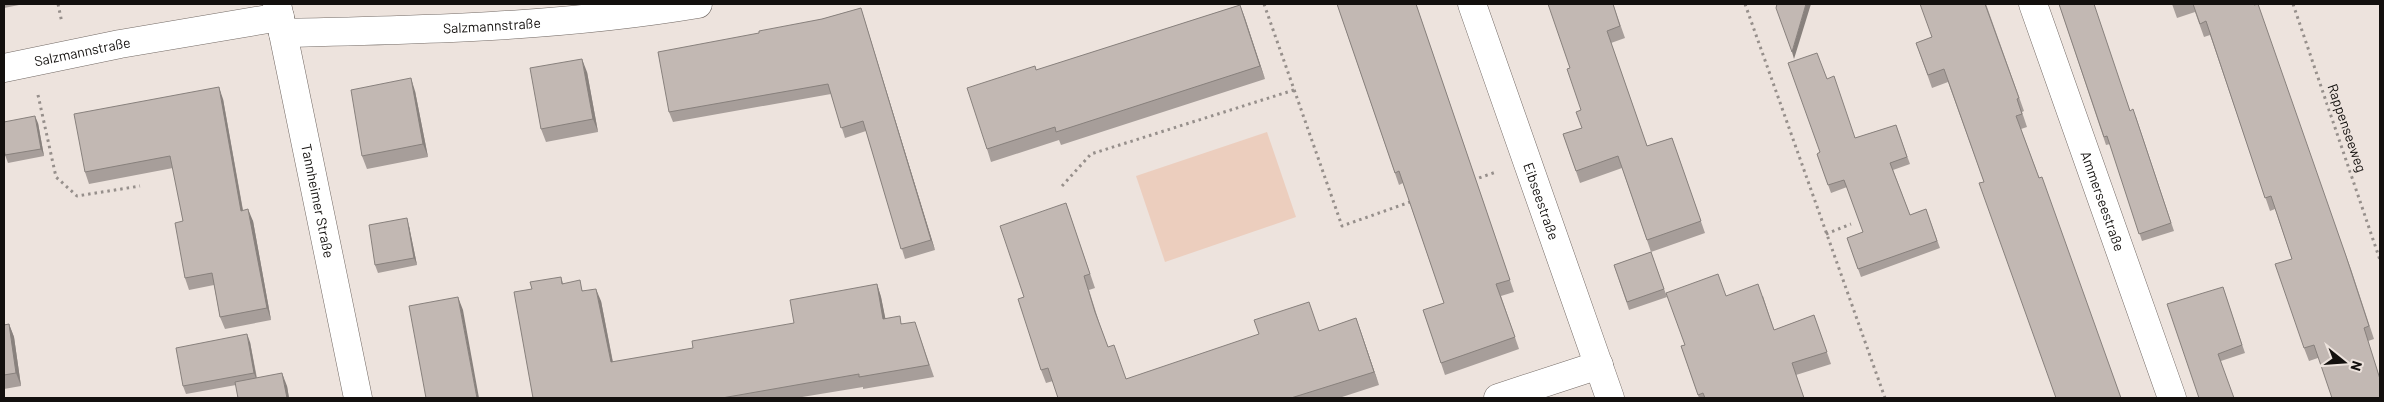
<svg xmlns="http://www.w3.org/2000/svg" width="2384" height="402" font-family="Barlow,sans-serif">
  <rect width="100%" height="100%" fill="#ede3dd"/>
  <path fill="#eccebe" d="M1267 132 1296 217 1165 262 1136 176Z"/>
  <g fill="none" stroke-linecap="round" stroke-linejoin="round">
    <g stroke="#746b66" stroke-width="29">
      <g id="minor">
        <path id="s1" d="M277 4 358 398"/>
        <path id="s2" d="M1472 4 1610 398"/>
        <path id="s3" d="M2033 4 2172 398"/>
        <path id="s4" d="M283 33C422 30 561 27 698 4"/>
        <path id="s5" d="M4 68 120 44 280 17"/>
        <path d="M1498 398 1599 365"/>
      </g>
    </g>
    <path stroke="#968f8b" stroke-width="3" stroke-dasharray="2.5 4" stroke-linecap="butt" d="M58 4 62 23
      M1264 4 1342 226 1413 201
      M1745 4 1885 398
      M2293 4 2380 260
      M38 95 56 177 77 196 140 186
      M1473 180 1496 172
      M1062 186 1091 154 1294 90
      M1826 234 1851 224"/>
    <use href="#minor" stroke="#fff" stroke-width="28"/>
  </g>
  <path fill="#a79e9a" d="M4 4H24L4 8Z
    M1337 4H1416L1514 292 1501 296 1519 349 1445 375 1423 310 1444 303 1403 183 1399 185Z
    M1613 4 1625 38 1611 43 1647 146 1672 138 1705 233 1651 252 1622 168 1580 183 1563 134 1582 128 1581 110 1570 68Z
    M1986 4 2024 111 2022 112 2027 127 2021 129 2121 398 1984 182 1948 82 1932 88 1916 43 1932 37Z
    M2059 4 2127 102 2130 111 2136 117 2174 231 2142 241 2110 144 2106 145Z
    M2172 4H2253L2351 269 2374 339 2309 361 2304 348 2292 259 2275 209 2270 211 2210 35 2204 37 2195 12 2177 18Z
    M1240 5 1265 79 1061 145 1059 140 991 162 987 149 1037 70Z
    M861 8 935 250 905 259 866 131 845 138 831 94 673 122 669 112 759 33 822 19Z
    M587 72 598 132 546 142 541 129Z
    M1827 79 1855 138 1896 125 1910 164 1893 170 1910 215 1926 209 1940 248 1861 277 1847 238 1863 232 1847 187 1831 193 1817 154 1820 152Z
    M415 91 428 157 367 169 362 156Z
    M223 99 243 210 253 221 271 320 225 329 220 317 214 285 189 290 185 278 183 221 173 168 89 184 85 172Z
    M38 123 44 156 8 163 5 155Z
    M1066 203 1095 288 1089 290 1100 325 1108 347 1126 379 1320 331 1356 318 1379 385 1339 398H1058L1053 381 1046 383 1041 370 1024 297Z
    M409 226 417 265 378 273 375 265Z
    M1651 252 1667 297 1629 310 1614 265Z
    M561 277 563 283 584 291 601 301 613 362 693 348 794 323 877 284 881 297 885 318 903 324 919 334 934 377 863 389V387L796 398H533L532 289Z
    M2223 287 2245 353 2221 361 2199 398Z
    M1726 296H1763L1774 330 1814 315 1831 364 1796 375 1804 398H1699L1681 346 1685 345Z
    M9 324 14 337 21 386 4 389V325Z
    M250 342 257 378 287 386 289 398H238L236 385 186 394 183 386Z"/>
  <path fill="#88817d" d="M1806 4H1811L1794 59 1792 52Z
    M1240 5 1245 18 1265 79 1260 66Z
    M861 8 864 18 935 250 931 240Z
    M582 59 587 72 598 132 593 119Z
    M411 78 415 91 428 157 423 144Z
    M219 87 223 99 245 223 241 211Z
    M35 116 38 123 44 156 41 149Z
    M248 209 253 221 271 320 267 308Z
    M407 218 409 226 417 265 414 258Z
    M877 284 881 297 888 331 883 319Z
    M596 289 601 301 615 374 611 362Z
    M458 297 463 310 479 398H477Z
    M1356 318 1361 332 1379 385 1374 372Z
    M9 324 14 337 21 386 16 373Z
    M247 334 250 342 257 381 254 373Z
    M282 373 287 386 289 398H287Z"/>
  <path fill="#c2b8b3" stroke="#88817d" d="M1337 4H1416L1510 280 1496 284 1515 337 1441 363 1423 310 1444 303 1399 171 1395 173Z
    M1548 4H1613L1620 26 1607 31 1647 146 1672 138 1701 221 1647 240 1618 156 1576 171 1563 134 1582 128 1576 112 1581 110 1567 69 1570 68Z
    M1777 4H1806L1792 52 1776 8Z
    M1920 4H1985L2019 98 2017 99 2022 114 2016 116 2039 178 2042 177 2121 398H2056L1979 183 1984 182 1944 69 1928 75 1916 43 1932 37Z
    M2059 4H2094L2130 111 2133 109 2171 223 2139 234 2107 136 2104 137Z
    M2193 4H2253L2254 5 2258 4 2346 256 2369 326 2364 328 2380 379V398H2332L2314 345 2304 348 2275 264 2292 259 2271 196 2265 198 2206 21 2200 24Z
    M1240 5 1260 66 1056 132 1055 127 987 149 967 88 1035 66 1036 70Z
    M861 8 931 240 901 249 863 121 841 128 828 84 669 112 658 52 759 33V31L822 19Z
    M1817 53 1827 79 1834 76 1855 138 1896 125 1907 157 1890 163 1910 215 1926 209 1937 241 1858 269 1847 238 1863 232 1844 180 1828 185 1817 154 1820 152 1788 63Z
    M582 59 593 119 541 129 530 68Z
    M411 78 423 144 362 156 351 90Z
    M219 87 241 211 248 209 267 308 220 317 212 273 185 278 175 223 183 221 170 156 85 172 74 114Z
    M35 116 41 149 5 155 4 148V122Z
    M1066 203 1090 274 1084 276 1095 312 1108 347 1114 345 1126 379 1259 334 1254 320 1309 302 1319 331 1356 318 1374 372 1291 398H1058L1048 368 1041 370 1018 299 1024 297 1000 226Z
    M407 218 414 258 375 265 369 225Z
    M1651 252 1664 289 1627 302 1614 265Z
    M1718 274 1726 296 1758 284 1774 330 1814 315 1827 352 1792 363 1804 398H1705L1703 393 1698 395 1681 346 1685 345 1666 293Z
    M561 277 562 284 580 280 582 291 596 289 611 362 693 348 692 341 794 323 790 300 877 284 883 319 900 316 901 324 915 322 929 365 859 377V374L722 398H533L514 292 532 289 530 282Z
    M2223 287 2242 345 2218 354 2234 398H2199L2167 304Z
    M458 297 477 398H426L409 306Z
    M9 324 16 373 4 375V325Z
    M247 334 254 373 183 386 176 348Z
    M282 373 287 398H238L235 382Z"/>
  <g text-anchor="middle" stroke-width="4.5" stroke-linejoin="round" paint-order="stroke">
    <g font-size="14" fill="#13100e" stroke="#ede3dd">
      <text dy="5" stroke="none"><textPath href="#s4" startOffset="209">Salzmannstraße</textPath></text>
      <text dy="5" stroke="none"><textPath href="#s5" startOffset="80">Salzmannstraße</textPath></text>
      <text transform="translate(2347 128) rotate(71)" y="5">Rappenseeweg</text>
      <text dy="5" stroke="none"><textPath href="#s1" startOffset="201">Tannheimer Straße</textPath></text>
      <text dy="5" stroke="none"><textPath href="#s2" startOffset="209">Eibseestraße</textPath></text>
      <text dy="5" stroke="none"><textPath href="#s3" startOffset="209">Ammerseestraße</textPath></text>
    </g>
  </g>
  <rect width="2384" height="402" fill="none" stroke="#13100e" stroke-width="10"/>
  <g transform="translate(2344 362) rotate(107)" stroke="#ede3dd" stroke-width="4" paint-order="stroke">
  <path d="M0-4L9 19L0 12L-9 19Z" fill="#13100e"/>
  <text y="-8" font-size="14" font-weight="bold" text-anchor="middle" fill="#13100e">N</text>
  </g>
</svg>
